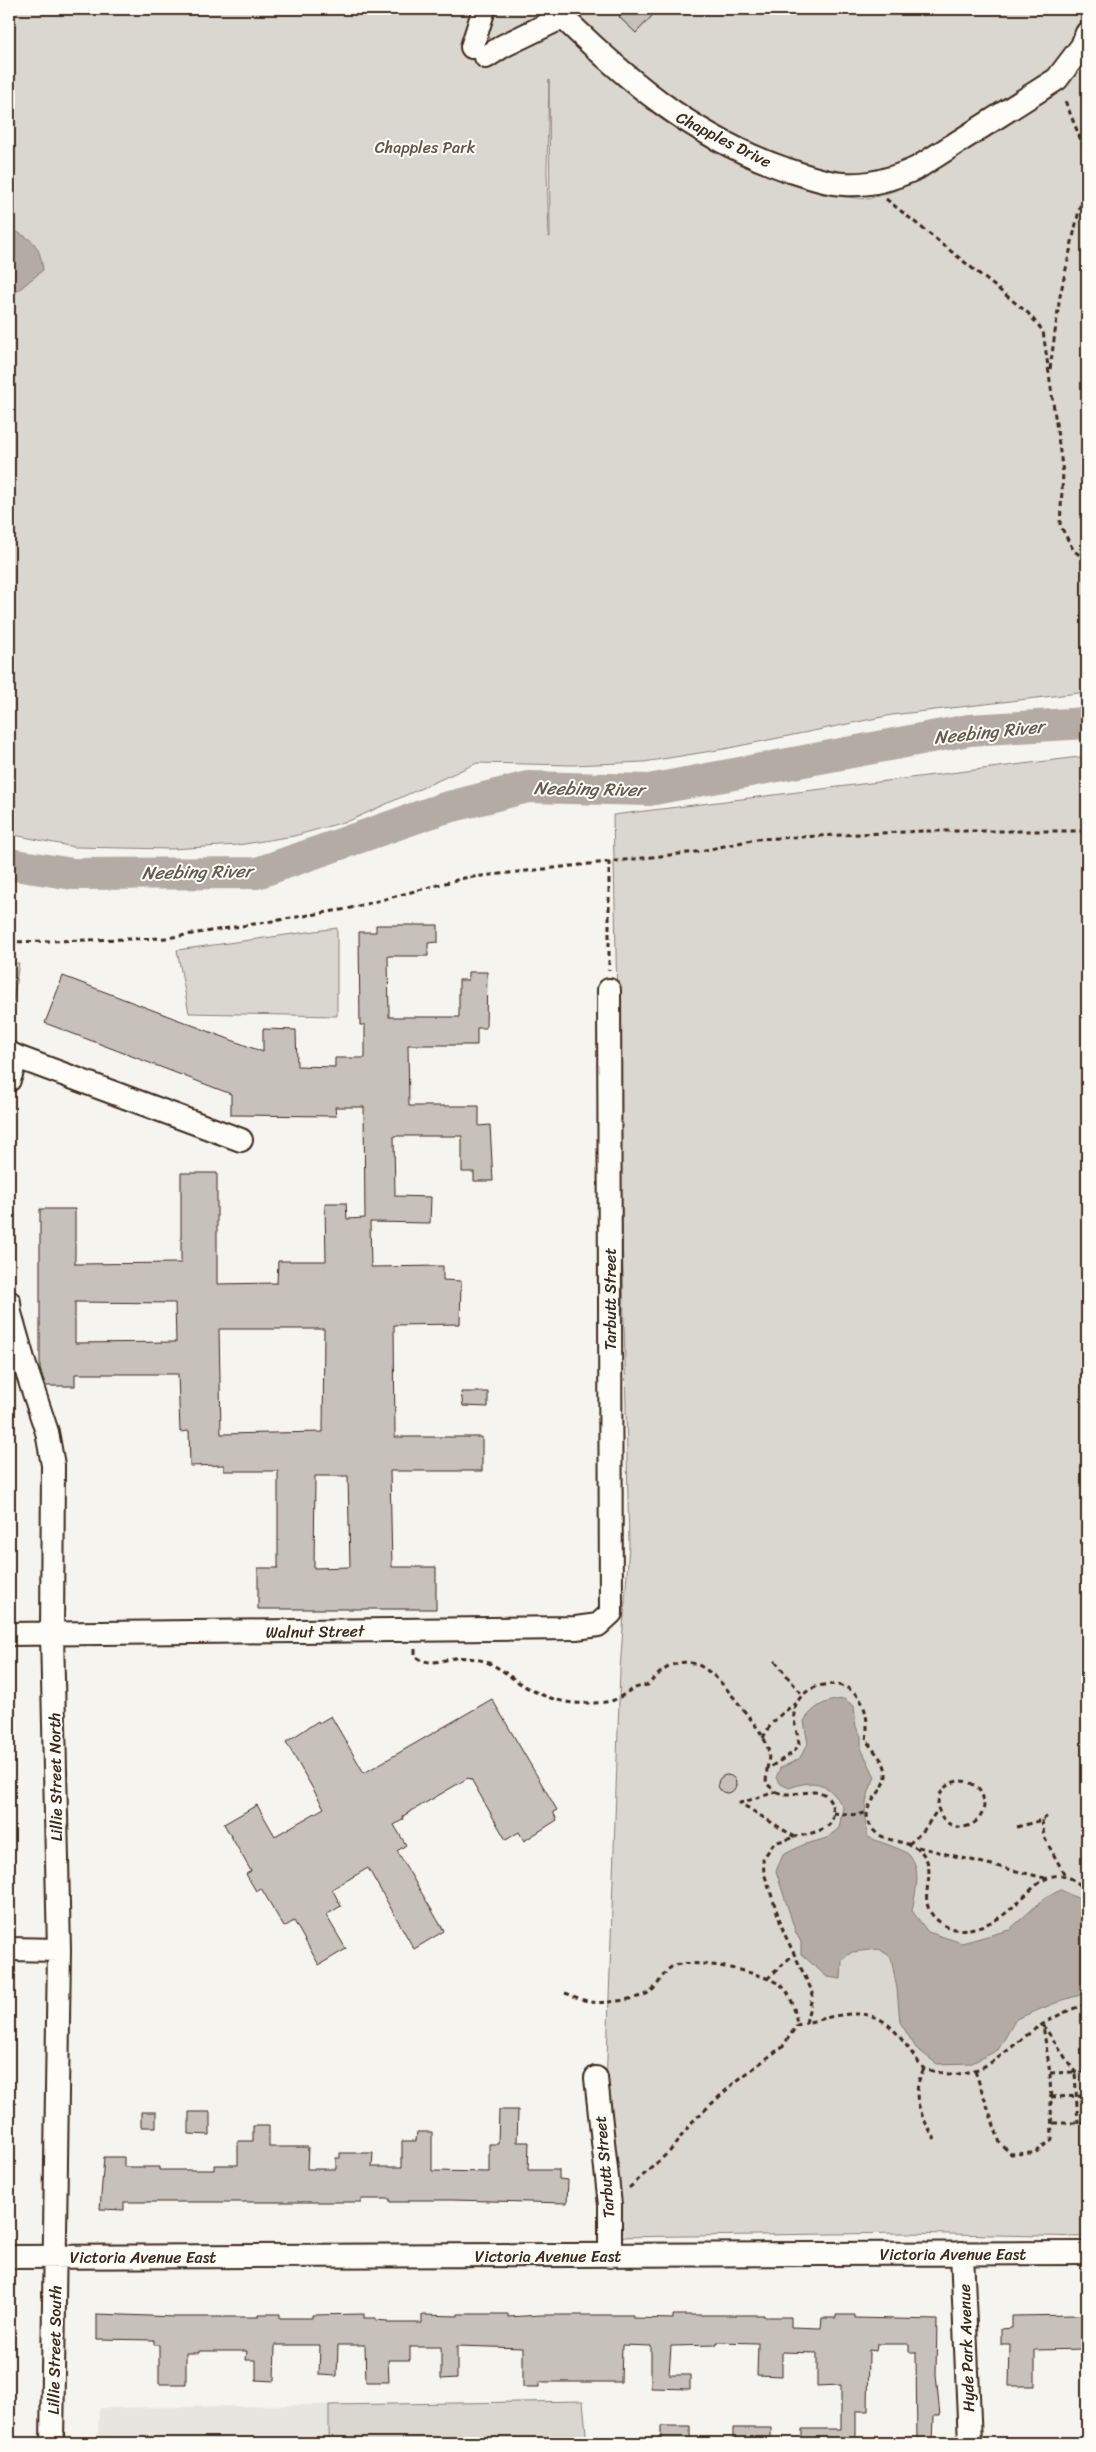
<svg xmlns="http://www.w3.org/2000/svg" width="1096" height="2452" font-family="Sriracha,sans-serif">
  <rect width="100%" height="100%" fill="#f5f4ee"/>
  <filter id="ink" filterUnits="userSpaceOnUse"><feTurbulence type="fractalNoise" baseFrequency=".02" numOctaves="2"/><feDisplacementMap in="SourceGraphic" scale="10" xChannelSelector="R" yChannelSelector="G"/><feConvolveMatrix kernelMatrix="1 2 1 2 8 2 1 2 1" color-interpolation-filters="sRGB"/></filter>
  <g filter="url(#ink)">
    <path fill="#e7e5df" d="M583 2401 587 2443H98L99 2408Z"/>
    <path fill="#dad6d0" stroke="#8a8077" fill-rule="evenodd" d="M9 9H1086C1077 33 1067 53 1049 71L910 160 865 175 829 171 753 146 704 121 562 29 619 86 661 119 708 148 781 181 826 195 868 199 894 191 980 143 1079 69 1087 53V692L892 715 724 749 644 762 573 765 477 763 351 820 294 836 238 845 171 849 74 847 9 834ZM549 80 550 237H549L547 171Z
      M1087 756V2237L904 2233 614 2237 606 2088 620 1670 629 1545 613 815Z
      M337 928V1016L189 1013 177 950Z
      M19 963 9 1027V964Z
      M583 2401 587 2443H329V2405Z"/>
    <path fill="#b4aca4" stroke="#84786e" d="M9 228C33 240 39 242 43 270L16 292 9 290Z
      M844 1699 854 1706 856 1727 861 1736V1748L875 1777C864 1801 863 1812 868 1837 876 1841 903 1849 908 1854 923 1867 915 1894 912 1911L928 1932 962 1943 1009 1930 1046 1897 1061 1890 1087 1903V1993L1063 2000 1016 2019 998 2050 972 2063 937 2064 916 2048 900 2022 897 1989 891 1957 879 1949 852 1952 842 1960 841 1979 827 1977 801 1954V1942L796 1933 776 1871 783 1855 803 1845 827 1838 839 1828 843 1807C828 1783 817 1778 789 1788L781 1784 776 1778 780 1768 799 1759 808 1744 804 1721C814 1706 826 1700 844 1699Z"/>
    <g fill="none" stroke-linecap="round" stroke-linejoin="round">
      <path stroke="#b4aca4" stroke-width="32" d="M9 864 73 874 257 873 441 809 528 787 649 790 969 730 1087 723"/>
    </g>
    <path fill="#c7c1bb" stroke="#3b2a1e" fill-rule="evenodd" d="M626 9H645L652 16 636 33 619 17Z
      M376 925H438V942L428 943V956H388L389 1017H459V980H468V972H487L486 1028H477V1045H408L409 1106H479V1126L490 1125 493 1181H474V1172H462V1136H394L395 1196 431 1197 430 1223 370 1222 371 1267 443 1266V1280L461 1281 460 1324 394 1325 395 1437H482V1471H390L392 1567H436V1609H258V1568H278V1471H224V1465L190 1466 189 1431 180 1432 178 1374H75V1386H46L40 1369V1209H75V1264L181 1263V1173H217V1284L277 1283 278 1261H326L325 1203H346L347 1219 365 1218 364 1107H335L336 1116 231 1115V1094L45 1023 63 976 263 1052V1029L296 1030 297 1066 335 1067V1058H365V1025H360L359 932H376ZM75 1302 175 1303 176 1342 75 1343ZM219 1329H324L323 1432 221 1434ZM315 1476H348L350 1567 314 1568Z
      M461 1392H488V1407L463 1406Z
      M492 1699 557 1810 553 1812 557 1820 524 1841 519 1832 506 1840 471 1779 468 1778 403 1816 404 1819 394 1825 406 1845 397 1851 444 1931 414 1949 368 1868 332 1889 341 1906 326 1915 346 1949 319 1965 294 1921 284 1927 261 1888 256 1891 246 1874 251 1871 224 1824 257 1805 275 1836 324 1808 286 1742 318 1721 319 1723 331 1716 364 1773Z
      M718 1784a9 9 0 1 1 18 0a9 9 0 1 1-18 0Z
      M499 2110H518L517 2142H529L528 2170H559V2179L568 2180 567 2203 452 2200H409V2202H390V2199H361V2202H124V2210L100 2209 104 2157H124V2167H159V2170H214V2165H238V2141H253V2126H269V2147H308L307 2169H336V2158H340V2153H373L372 2167H402V2141H416L417 2132H432V2171L489 2172V2144H498Z
      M141 2112H156V2127H141Z
      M189 2112H210V2135L189 2134Z
      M97 2314 175 2317H258V2314H280V2318H312V2315L364 2314V2318H376V2320L387 2321V2323H422V2315L458 2316V2314H508V2317L541 2315H633V2318L673 2319V2315H764V2317H791V2327L821 2328 822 2318H836V2315H855V2318L937 2320 936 2374 940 2416H934L933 2443H917L916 2352H909V2344H877L876 2351 869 2350 868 2411H856V2443H802V2429H841V2385L817 2386V2353L782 2352V2376L757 2375 758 2343 717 2342V2345L671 2346 669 2375H690V2389L651 2388V2346L622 2345 621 2382H539V2387H523V2348L457 2346V2378L441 2379V2347H410V2360H388L389 2382H366L365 2345H338L337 2376 319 2375 320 2345H275L274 2381 256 2380V2360H246L247 2351H199V2353H186V2384H159V2345H154V2340L97 2339Z
      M1077 2315 1087 2316V2349L1035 2350V2386H1009L1010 2344H1001V2329L1012 2328V2316Z
      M661 2426H690V2443H661Z
      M733 2428H771V2443H733Z"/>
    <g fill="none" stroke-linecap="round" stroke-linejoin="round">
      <g stroke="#3b2a1e" stroke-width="26">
        <path id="minor" d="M554 9C627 79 688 135 785 169 804 175 824 183 844 184 870 186 893 179 917 168L1057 79 1082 46 1087 33
          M472 47 484 9
          M486 57 503 46 563 17
          M9 1053 17 1057 9 1080
          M17 1057 241 1140
          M9 1302 10 1313 25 1366 47 1432 53 1465 52 1634 59 1950 52 2443
          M9 1634 576 1628 598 1625 611 1613 609 990
          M9 1949 59 1950
          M596 2078 610 2205V2256
          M962 2253 970 2443
          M9 2257 1087 2253"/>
      </g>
      <path stroke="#3b2a1e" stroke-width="3" stroke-dasharray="5 4" stroke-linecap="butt" d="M886 199 1028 313 1043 331 1063 473 1060 525 1074 551 1087 560
        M1050 369 1060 296 1084 188 1086 153 1064 98
        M609 861V970
        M9 942 167 938 347 909 464 878 696 852 757 839 923 831H1087
        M415 1649V1656C429 1667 442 1660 455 1658 461 1657 469 1658 475 1659 494 1662 506 1674 521 1684 540 1696 565 1705 587 1703 595 1703 607 1703 614 1700 629 1693 628 1688 648 1685 686 1640 712 1670 739 1704 749 1718 764 1733 768 1749 770 1755 768 1763 767 1769
        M775 1661 803 1696
        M763 1738C771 1721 781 1714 796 1703
        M938 1804a23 23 0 1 1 46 0a23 23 0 1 1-46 0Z
        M776 1792C797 1801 833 1775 833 1816 833 1831 806 1834 795 1837
        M833 1813 858 1815 867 1812
        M1042 1820 1044 1837 1066 1877
        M1017 1827 1042 1820 1049 1815
        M909 1844 924 1830 938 1809
        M918 1847 1045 1878
        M1087 1892C1054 1854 1034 1890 1007 1912 998 1920 982 1927 969 1929 959 1930 949 1930 941 1923 912 1902 938 1880 925 1857 913 1835 876 1848 868 1820 861 1798 898 1789 882 1761 877 1754 871 1747 866 1740 877 1665 796 1676 794 1713 793 1723 798 1734 799 1744L794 1752 767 1769 766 1783 776 1792 740 1803 795 1837 774 1843 763 1859 764 1873 784 1933 813 1993 806 2023C830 2017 860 2007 883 2021 897 2029 913 2056 924 2069 934 2071 947 2075 958 2074 989 2070 1003 2053 1027 2035 1046 2021 1064 2011 1087 2004
        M767 1979 795 1953
        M565 1993C574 1996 582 2000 591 2002 603 2004 640 1999 650 1992 659 1986 663 1971 673 1966 692 1957 768 1973 783 1987 793 1998 795 2011 797 2025
        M924 2069C909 2095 921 2116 935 2139
        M975 2071 1000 2143 1011 2154 1035 2153 1052 2139 1050 2073 1043 2025 1075 2072H1087
        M1050 2073 1075 2072 1078 2124
        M1051 2097 1087 2096
        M1053 2123H1087
        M629 2188 670 2151 693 2121 734 2083 783 2046 797 2025 806 2023"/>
      <use href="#minor" stroke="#fdfcf7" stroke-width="22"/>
    </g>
  </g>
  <g text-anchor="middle" stroke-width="4" stroke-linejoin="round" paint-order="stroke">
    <g font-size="16" fill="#3b2a1e" stroke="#fdfcf7">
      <text transform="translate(724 139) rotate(27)" y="6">Chapples Drive</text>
      <text transform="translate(610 1299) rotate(-90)" y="6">Tarbutt Street</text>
      <text transform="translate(315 1631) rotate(-1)" y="6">Walnut Street</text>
      <text transform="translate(55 1777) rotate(-91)" y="6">Lillie Street North</text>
      <text transform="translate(604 2167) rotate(-95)" y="6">Tarbutt Street</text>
      <text x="953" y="2260">Victoria Avenue East</text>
      <text x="548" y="2262">Victoria Avenue East</text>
      <text x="143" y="2263">Victoria Avenue East</text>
      <text transform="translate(966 2348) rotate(-92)" y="6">Hyde Park Avenue</text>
      <text transform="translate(54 2350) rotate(-89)" y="6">Lillie Street South</text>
    </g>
    <g font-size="16" fill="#63554a" stroke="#fdfcf7">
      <text x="425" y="153">Chapples Park</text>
    </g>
    <g font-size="18" font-style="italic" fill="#65584d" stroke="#fdfcf7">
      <text transform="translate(989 732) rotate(-6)" y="6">Neebing River</text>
      <text transform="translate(589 789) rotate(1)" y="6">Neebing River</text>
      <text transform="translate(197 872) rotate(-1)" y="6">Neebing River</text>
    </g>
  </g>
  <rect width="1096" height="2452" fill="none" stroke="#fdfcf7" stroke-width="30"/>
  <rect x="15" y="15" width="1066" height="2422" fill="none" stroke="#3b2a1e" stroke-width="2" filter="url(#ink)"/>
</svg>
